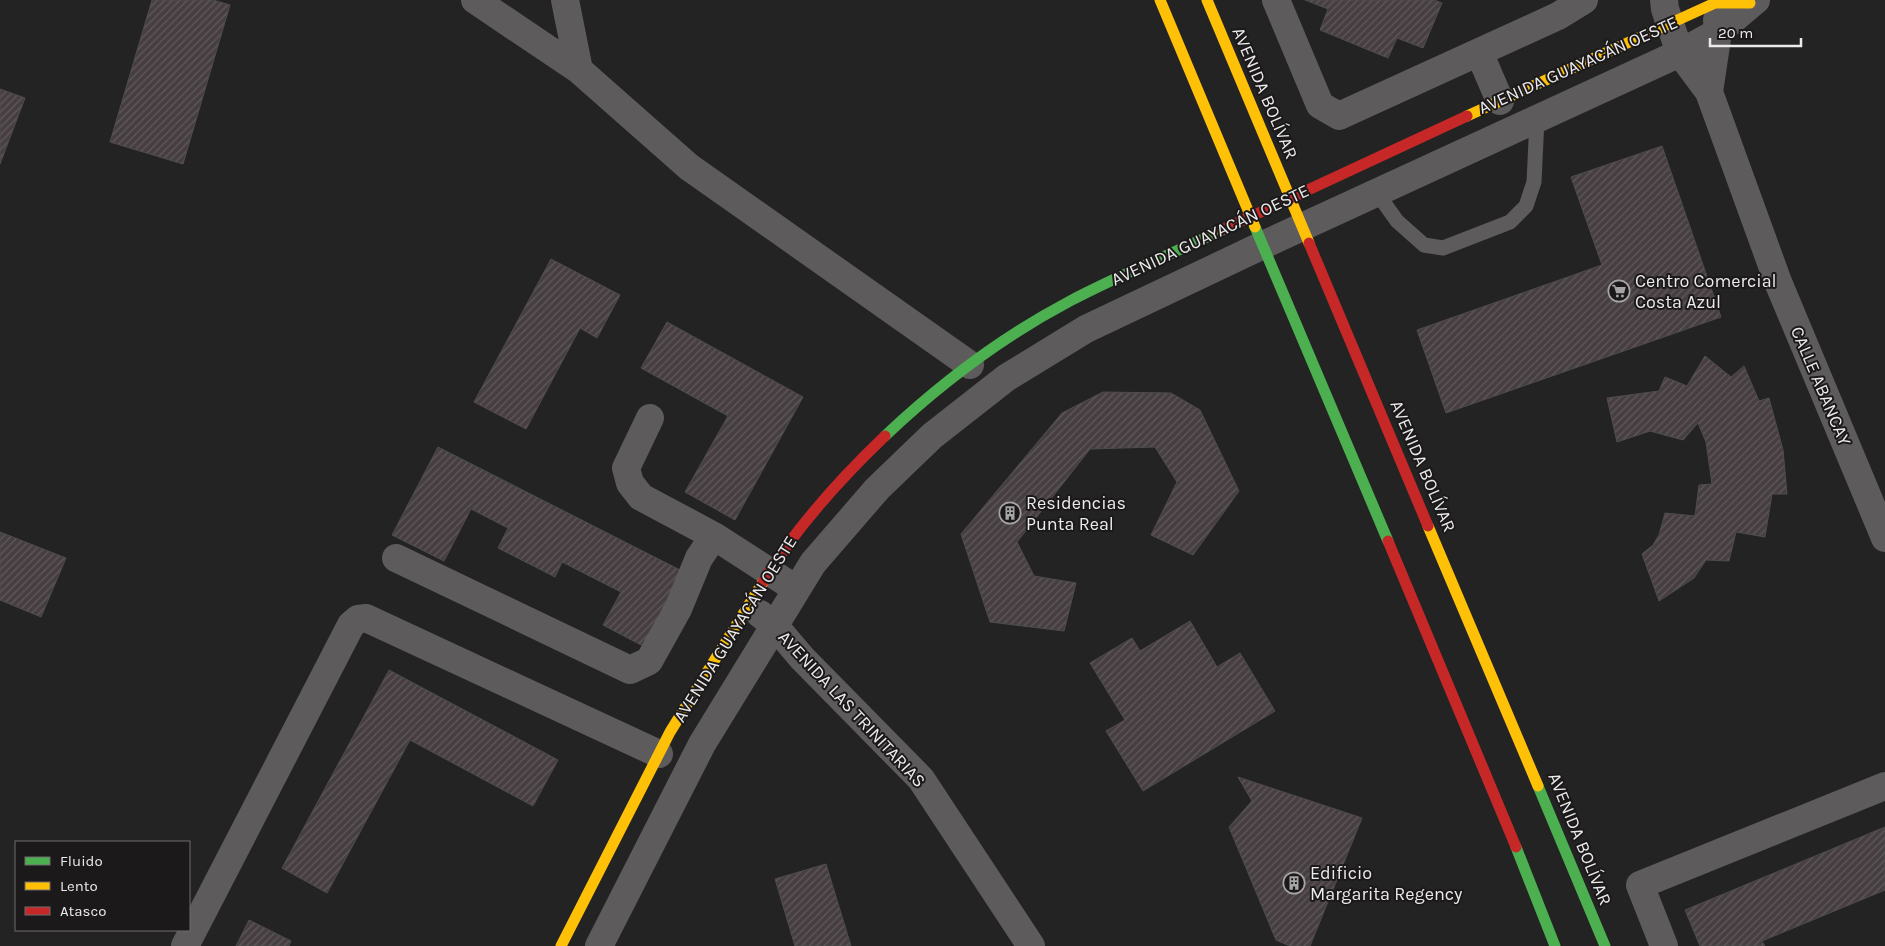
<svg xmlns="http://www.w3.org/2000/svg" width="1885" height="946" font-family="Karla,sans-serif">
  <defs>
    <pattern id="building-hatch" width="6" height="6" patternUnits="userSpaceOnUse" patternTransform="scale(1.25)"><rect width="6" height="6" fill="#463e40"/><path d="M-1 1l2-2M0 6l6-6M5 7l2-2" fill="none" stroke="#615a5c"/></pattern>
  </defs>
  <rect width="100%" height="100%" fill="#242323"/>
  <path fill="url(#building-hatch)" stroke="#4e4c4e" d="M152 0H213L230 5 183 164 110 142Z
    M1305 0H1434L1442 3 1423 48 1397 38 1388 58 1320 30 1328 9Z
    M0 89 25 98 0 164Z
    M1662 146 1721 317 1446 413 1417 330 1602 265 1571 177Z
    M551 259 620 295 597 338 580 328 526 429 474 402Z
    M667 322 803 397 735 520 685 492 728 416 641 368Z
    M1705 356 1731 377 1744 366 1759 401 1769 398 1783 450 1787 494H1772L1765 537 1736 532 1729 561 1706 560 1694 578 1659 601 1642 554 1653 545 1659 535 1665 513 1695 516 1699 485 1712 484 1706 442 1698 423 1683 440 1650 431 1617 442 1607 398 1659 391 1665 377 1687 386Z
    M1103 392 1171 393 1200 410 1239 491 1193 555 1151 535 1177 482 1155 447 1090 449 1017 542 1034 576 1076 583 1064 631 990 622 961 534 1062 413Z
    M438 447 682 571 643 646 603 625 621 592 562 562 555 577 498 548 508 528 471 509 444 561 392 535Z
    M0 532 66 558 41 617 0 600Z
    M1190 621 1217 667 1240 653 1275 711 1143 791 1106 731 1125 720 1090 663 1132 638 1140 651Z
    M389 670 558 760 533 806 410 740 327 893 282 868Z
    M1238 777 1362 818 1310 946H1290L1276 940 1229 827 1252 801Z
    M1885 827V890L1762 941 1765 946H1700L1685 910Z
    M826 864 851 946H795L775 879Z
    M249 920 291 941 289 946H236Z"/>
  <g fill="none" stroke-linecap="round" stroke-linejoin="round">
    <path stroke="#5d5b5c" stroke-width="15" d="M1377 193 1397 221 1424 245 1443 248 1510 222 1526 206 1534 182 1537 119"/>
    <path stroke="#5d5b5c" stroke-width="28" d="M475 0 579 70 689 167 970 365
      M565 0 579 70
      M1276 0 1320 105 1339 116 1558 16 1584 0
      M1664 0 1665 9 1680 53 1709 92 1778 282 1885 538
      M1479 52 1500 101
      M1709 92 1718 32 1717 20
      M650 418 626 468 630 483 641 497 714 536
      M396 558 630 670 649 661 678 609 699 558 714 536 790 585
      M760 614 774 625 802 658 921 779 1031 946
      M185 946 351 625 358 619 366 618 659 754
      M599 946 702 744 813 563 877 489 932 436 1006 378 1086 329 1263 245 1680 53 1718 32 1756 0
      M1664 946 1640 885 1885 786"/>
    <path stroke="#4caf50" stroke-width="11" d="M1255 227 1388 541
      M885 436C941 383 1002 337 1070 301 1119 275 1172 254 1222 230
      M1538 786 1605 946
      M1516 847 1555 946"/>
    <path stroke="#ffc107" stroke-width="11" d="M1160 0 1255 227
      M1207 0 1309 243
      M1467 116 1715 3H1750
      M1428 526 1538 786
      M561 946 670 732 763 582"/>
    <path stroke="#c62828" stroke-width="11" d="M1222 230 1467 116
      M1309 243 1428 526
      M1388 541 1516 847
      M763 582C796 527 839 480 885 436"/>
  </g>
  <defs>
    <g id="supermarket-ring" transform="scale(1.125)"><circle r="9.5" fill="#1b1919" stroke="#a6a4a5" stroke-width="1.5"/><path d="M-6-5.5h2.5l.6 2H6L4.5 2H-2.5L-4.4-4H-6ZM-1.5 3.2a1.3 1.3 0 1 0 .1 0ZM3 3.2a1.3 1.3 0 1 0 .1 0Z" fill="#a6a4a5"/></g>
    <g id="building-ring" transform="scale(1.125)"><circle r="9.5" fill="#1b1919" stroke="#a6a4a5" stroke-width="1.5"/><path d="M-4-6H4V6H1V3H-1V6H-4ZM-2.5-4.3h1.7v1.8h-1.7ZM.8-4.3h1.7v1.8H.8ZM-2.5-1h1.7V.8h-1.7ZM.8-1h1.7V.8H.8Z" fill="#a6a4a5"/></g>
  </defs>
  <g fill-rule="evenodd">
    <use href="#supermarket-ring" x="1619" y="291"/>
    <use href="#building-ring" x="1010" y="513"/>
    <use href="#building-ring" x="1294" y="883"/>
  </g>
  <g text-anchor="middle" stroke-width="4" stroke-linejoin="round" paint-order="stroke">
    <g font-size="18" fill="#eceaeb" stroke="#1b1919">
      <text transform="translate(1578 65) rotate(-24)" y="6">AVENIDA GUAYACÁN OESTE</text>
      <text transform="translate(1265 93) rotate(67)" y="6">AVENIDA BOLÍVAR</text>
      <text transform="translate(1210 235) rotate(-25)" y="6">AVENIDA GUAYACÁN OESTE</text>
      <text transform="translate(1821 386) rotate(67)" y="6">CALLE ABANCAY</text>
      <text transform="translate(1423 466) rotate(67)" y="6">AVENIDA BOLÍVAR</text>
      <text transform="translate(735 629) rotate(-58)" y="6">AVENIDA GUAYACÁN OESTE</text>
      <text transform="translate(852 709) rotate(47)" y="6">AVENIDA LAS TRINITARIAS</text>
      <text transform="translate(1580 839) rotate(68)" y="6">AVENIDA BOLÍVAR</text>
    </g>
    <g font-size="18" fill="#eceaeb" stroke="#1b1919" text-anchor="start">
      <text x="1635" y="287">Centro Comercial<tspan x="1635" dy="21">Costa Azul</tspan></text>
      <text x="1026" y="509">Residencias<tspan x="1026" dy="21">Punta Real</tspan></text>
      <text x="1310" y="879">Edificio<tspan x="1310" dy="21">Margarita Regency</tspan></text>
    </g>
  </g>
  <rect x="15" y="841" width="175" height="90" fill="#1b1919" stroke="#6f6d6d"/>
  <rect x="25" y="857" width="25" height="8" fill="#4caf50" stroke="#6f6d6d"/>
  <text x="60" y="866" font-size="15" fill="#eceaeb">Fluido</text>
  <rect x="25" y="882" width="25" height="8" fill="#ffc107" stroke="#6f6d6d"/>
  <text x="60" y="891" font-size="15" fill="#eceaeb">Lento</text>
  <rect x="25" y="907" width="25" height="8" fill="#c62828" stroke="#6f6d6d"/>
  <text x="60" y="916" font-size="15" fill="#eceaeb">Atasco</text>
  <path d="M1710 38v8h91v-8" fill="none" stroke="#eceaeb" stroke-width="2.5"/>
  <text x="1718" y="38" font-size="15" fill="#eceaeb" stroke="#1b1919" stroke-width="4" paint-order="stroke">20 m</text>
</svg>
